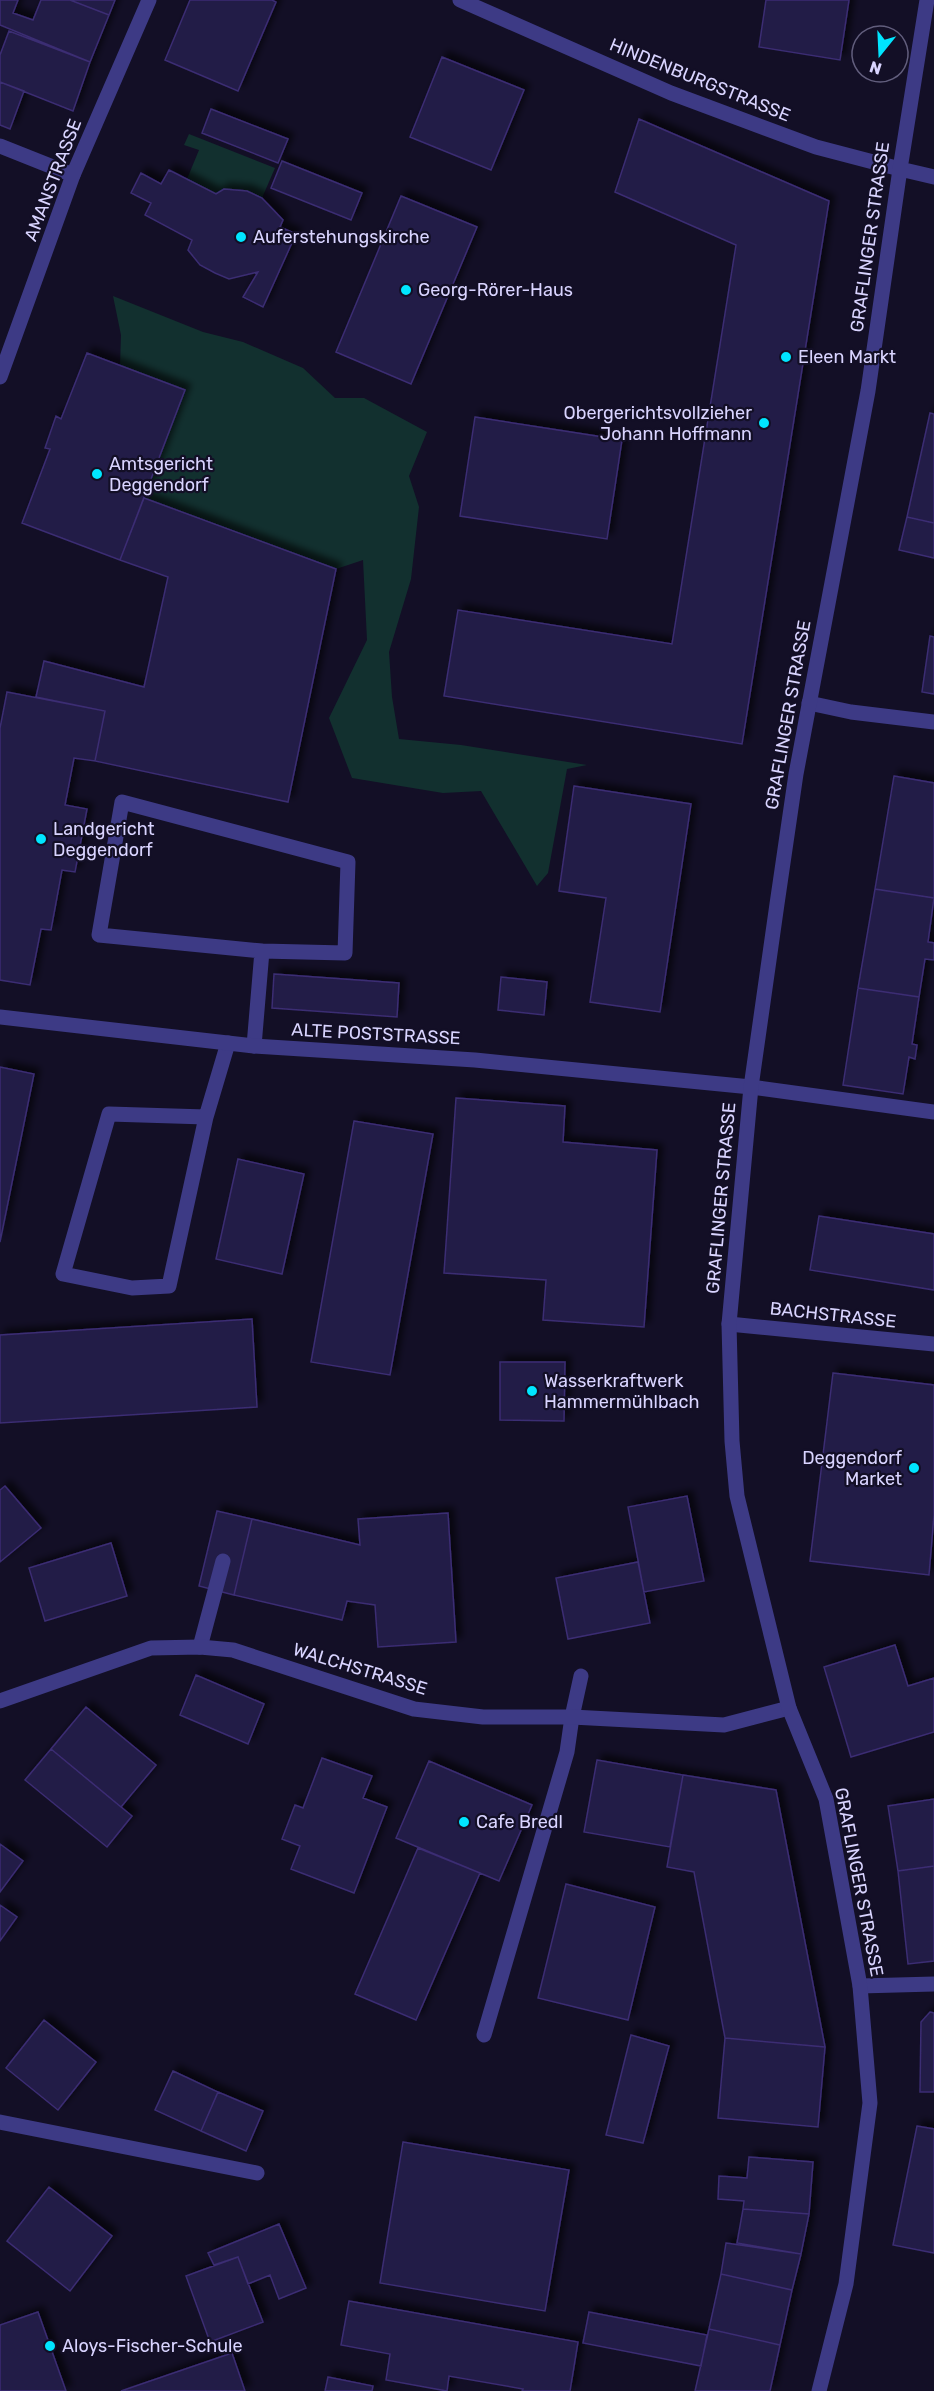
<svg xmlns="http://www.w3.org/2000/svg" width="934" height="2391" font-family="Rubik,sans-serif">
  <defs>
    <filter id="shadow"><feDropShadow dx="5.5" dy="-5.5" stdDeviation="3" flood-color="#0009"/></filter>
  </defs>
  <rect width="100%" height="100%" fill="#130f26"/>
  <path fill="#12302f" d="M189 134 275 168 262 198C247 191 231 185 216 194L187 179 199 150 184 145Z
    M113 296 203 332 243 342 303 368 335 398H364L427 432 409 476 419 507 411 579 389 652 392 697 399 739 461 745 587 765 567 769 548 873 537 886 481 791 443 793 352 778 329 718 367 640 363 560 336 569 144 498 185 390 120 366 121 335Z"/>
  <path fill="#241b47" stroke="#3b2d73" stroke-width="1.5" filter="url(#shadow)" d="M0 0H18L13 13 33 20 41 0H70L109 15 90 62 0 25Z
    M70 0H115L109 15Z
    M190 0H272L276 2 238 91 165 60Z
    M766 0H849L840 60 759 47Z
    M9 31 90 62 73 111 0 82V55Z
    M442 57 524 90 491 170 410 137Z
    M0 82 24 91 10 129 0 125Z
    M211 109 288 139 278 163 202 133Z
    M639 119 829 201 742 744 444 696 458 610 672 644 736 245 615 192Z
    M282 161 362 193 351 220 271 188Z
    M169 170 216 194 224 189 247 191 262 198 283 220 280 227 296 234 263 307 243 297 258 272 229 279 215 273 200 265 188 250 192 240 145 215 151 203 131 193 141 173 161 184Z
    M401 196 477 227 411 384 336 352Z
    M87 353 185 390 120 560 22 523 50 449 45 448 56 416 61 419Z
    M930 413 934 414V523L907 517Z
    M475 417 622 440 607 539 460 516Z
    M144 498 336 569 288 802 95 761 105 711 36 697 44 661 144 687 168 577 120 560Z
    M907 517 934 523V558L899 550Z
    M930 636 934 637V694L922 692Z
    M7 692 105 711 95 761 74 758 65 805 87 809 75 872 62 870 51 930 41 929 30 985 0 980V728Z
    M894 776 934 783V898L875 889Z
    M574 786 691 804 660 1012 590 1002 606 898 559 891Z
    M875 889 934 898 928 942 934 943V960L925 959 919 997 858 988Z
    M274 974 399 983 397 1017 272 1008Z
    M501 977 547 982 544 1015 498 1010Z
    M858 988 919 997 912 1044 917 1045 915 1059 909 1057 903 1094 843 1085Z
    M0 1067 34 1074 0 1242Z
    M456 1098 565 1106 563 1142 657 1150 644 1327 543 1320 546 1280 444 1273Z
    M354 1121 433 1134 390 1375 311 1362Z
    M238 1159 304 1174 282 1274 216 1259Z
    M819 1216 934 1234V1290L810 1270Z
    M252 1319 257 1407 0 1423V1335Z
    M500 1362H565L564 1421 500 1420Z
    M833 1373 934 1385V1515L929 1575 810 1561Z
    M5 1486 41 1528 0 1562V1490Z
    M687 1496 704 1581 644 1592 628 1507Z
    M217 1511 252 1519 234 1595 199 1586Z
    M448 1513 456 1642 378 1647 375 1605 347 1601 342 1620 234 1595 252 1519 360 1545 358 1519Z
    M111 1543 127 1596 45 1621 29 1568Z
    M638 1562 650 1623 568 1639 556 1578Z
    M895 1645 908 1686 934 1678V1732L851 1757 824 1667Z
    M196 1675 264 1704 248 1744 180 1715Z
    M86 1707 156 1765 121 1807 51 1749Z
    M51 1749 132 1816 107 1847 25 1780Z
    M322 1758 372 1776 363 1798 387 1807 354 1893 291 1869 300 1846 282 1839 295 1805 303 1808Z
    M597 1760 683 1775 670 1847 584 1832Z
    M429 1761 532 1805 499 1881 396 1838Z
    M683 1775 776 1790 825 2047 725 2038 694 1872 667 1867Z
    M934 1799V1866L898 1871 888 1806Z
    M0 1844 23 1861 0 1892Z
    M418 1848 480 1873 416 2020 355 1994Z
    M934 1866V1961L908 1964 898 1871Z
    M566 1884 655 1907 628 2020 538 1998Z
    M0 1905 17 1917 0 1941Z
    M930 2012 934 2013V2092H920L921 2022Z
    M44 2020 96 2062 58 2110 6 2068Z
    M631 2035 669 2046 643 2143 606 2135Z
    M725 2038 825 2047 818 2127 718 2118Z
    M173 2071 218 2092 201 2131 155 2110Z
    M218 2092 263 2111 246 2151 201 2131Z
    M917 2126 934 2129V2253L893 2245Z
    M403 2142 569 2170 545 2311 380 2283Z
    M749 2157 813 2162 809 2214 743 2209 744 2201 718 2199 719 2176 747 2178Z
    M49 2187 112 2236 70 2291 7 2241Z
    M743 2209 809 2214 801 2254 737 2243Z
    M279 2224 306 2288 279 2299 270 2275 248 2284 238 2257 214 2265 208 2253Z
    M726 2243 801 2254 792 2290 721 2274Z
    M238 2257 263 2322 210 2342 186 2276Z
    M721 2274 792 2290 780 2345 709 2329Z
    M349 2301 578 2342 570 2391H522L523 2389 449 2376 447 2391 386 2380 390 2354 341 2345Z
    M38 2312 66 2391H0V2325Z
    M589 2312 707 2335 701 2366 583 2343Z
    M709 2329 780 2345 770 2391H695Z
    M232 2353 245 2391H121Z
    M328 2377 373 2386 372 2391H325Z"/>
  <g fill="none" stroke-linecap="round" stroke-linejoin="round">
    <path stroke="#3d3a85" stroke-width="15" d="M0 146 73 175
      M254 1046 262 951 345 953 348 862 122 802 99 935 262 951
      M751 1087 934 1112
      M206 1117 109 1114 63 1274 132 1288 169 1286 206 1117 228 1043
      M200 1647 223 1561
      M484 2035 567 1752 572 1717 581 1676
      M0 2122 257 2173"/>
    <path stroke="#3d3a85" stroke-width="15" d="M460 0 671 93 816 147 900 169
      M0 377 73 175 149 0
      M809 703 851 712 934 722
      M0 1017 254 1046 475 1060 751 1087
      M729 1324 934 1344
      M0 1701 151 1648 200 1647 233 1650 414 1709 483 1717H572L724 1725 789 1708
      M860 1986 934 1984"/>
    <path stroke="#3d3a85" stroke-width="15" d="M900 169 934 177
      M819 2391 846 2284 870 2103 860 1986 826 1799 789 1708 737 1496 732 1441 729 1324 751 1087 777 904 796 774 868 391 900 169 927 0"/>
  </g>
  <g fill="#00e5ff" stroke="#130f26" stroke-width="2">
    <circle cx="241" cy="237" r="6"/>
    <circle cx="406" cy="290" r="6"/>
    <circle cx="786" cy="357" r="6"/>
    <circle cx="764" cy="423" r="6"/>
    <circle cx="97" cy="474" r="6"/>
    <circle cx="41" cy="839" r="6"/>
    <circle cx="532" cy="1391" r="6"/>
    <circle cx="914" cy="1468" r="6"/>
    <circle cx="464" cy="1822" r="6"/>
    <circle cx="50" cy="2346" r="6"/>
  </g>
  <g text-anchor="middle" stroke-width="4.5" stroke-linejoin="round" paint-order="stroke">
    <g font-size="18" fill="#d9d4ff" stroke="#130f26">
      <text transform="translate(700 80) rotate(22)" y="6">HINDENBURGSTRASSE</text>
      <text transform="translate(53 180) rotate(-69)" y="6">AMANSTRASSE</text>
      <text transform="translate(870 237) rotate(-82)" y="6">GRAFLINGER STRASSE</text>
      <text transform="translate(788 715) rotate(-80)" y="6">GRAFLINGER STRASSE</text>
      <text transform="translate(376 1034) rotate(3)" y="6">ALTE POSTSTRASSE</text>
      <text transform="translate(721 1198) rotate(-85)" y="6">GRAFLINGER STRASSE</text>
      <text transform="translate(833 1315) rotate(6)" y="6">BACHSTRASSE</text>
      <text transform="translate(360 1669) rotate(17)" y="6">WALCHSTRASSE</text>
      <text transform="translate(859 1882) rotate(79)" y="6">GRAFLINGER STRASSE</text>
    </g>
    <g font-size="18" fill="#d9d4ff" stroke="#130f26" text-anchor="start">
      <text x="253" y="243">Auferstehungskirche</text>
      <text x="418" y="296">Georg-Rörer-Haus</text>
      <text x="798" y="363">Eleen Markt</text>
      <text x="752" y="419" text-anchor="end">Obergerichtsvollzieher<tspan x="752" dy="21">Johann Hoffmann</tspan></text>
      <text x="109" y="470">Amtsgericht<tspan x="109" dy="21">Deggendorf</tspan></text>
      <text x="53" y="835">Landgericht<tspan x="53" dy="21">Deggendorf</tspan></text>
      <text x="544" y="1387">Wasserkraftwerk<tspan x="544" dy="21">Hammermühlbach</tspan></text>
      <text x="902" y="1464" text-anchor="end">Deggendorf<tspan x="902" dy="21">Market</tspan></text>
      <text x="476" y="1828">Cafe Bredl</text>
      <text x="62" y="2352">Aloys-Fischer-Schule</text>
    </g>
  </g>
  <g transform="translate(880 54) rotate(198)"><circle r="28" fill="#130f26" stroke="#625e7d" stroke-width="1.5"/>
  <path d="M0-4.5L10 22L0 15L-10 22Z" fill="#00e5ff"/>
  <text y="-9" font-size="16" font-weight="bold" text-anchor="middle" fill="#d9d4ff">N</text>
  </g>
</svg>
